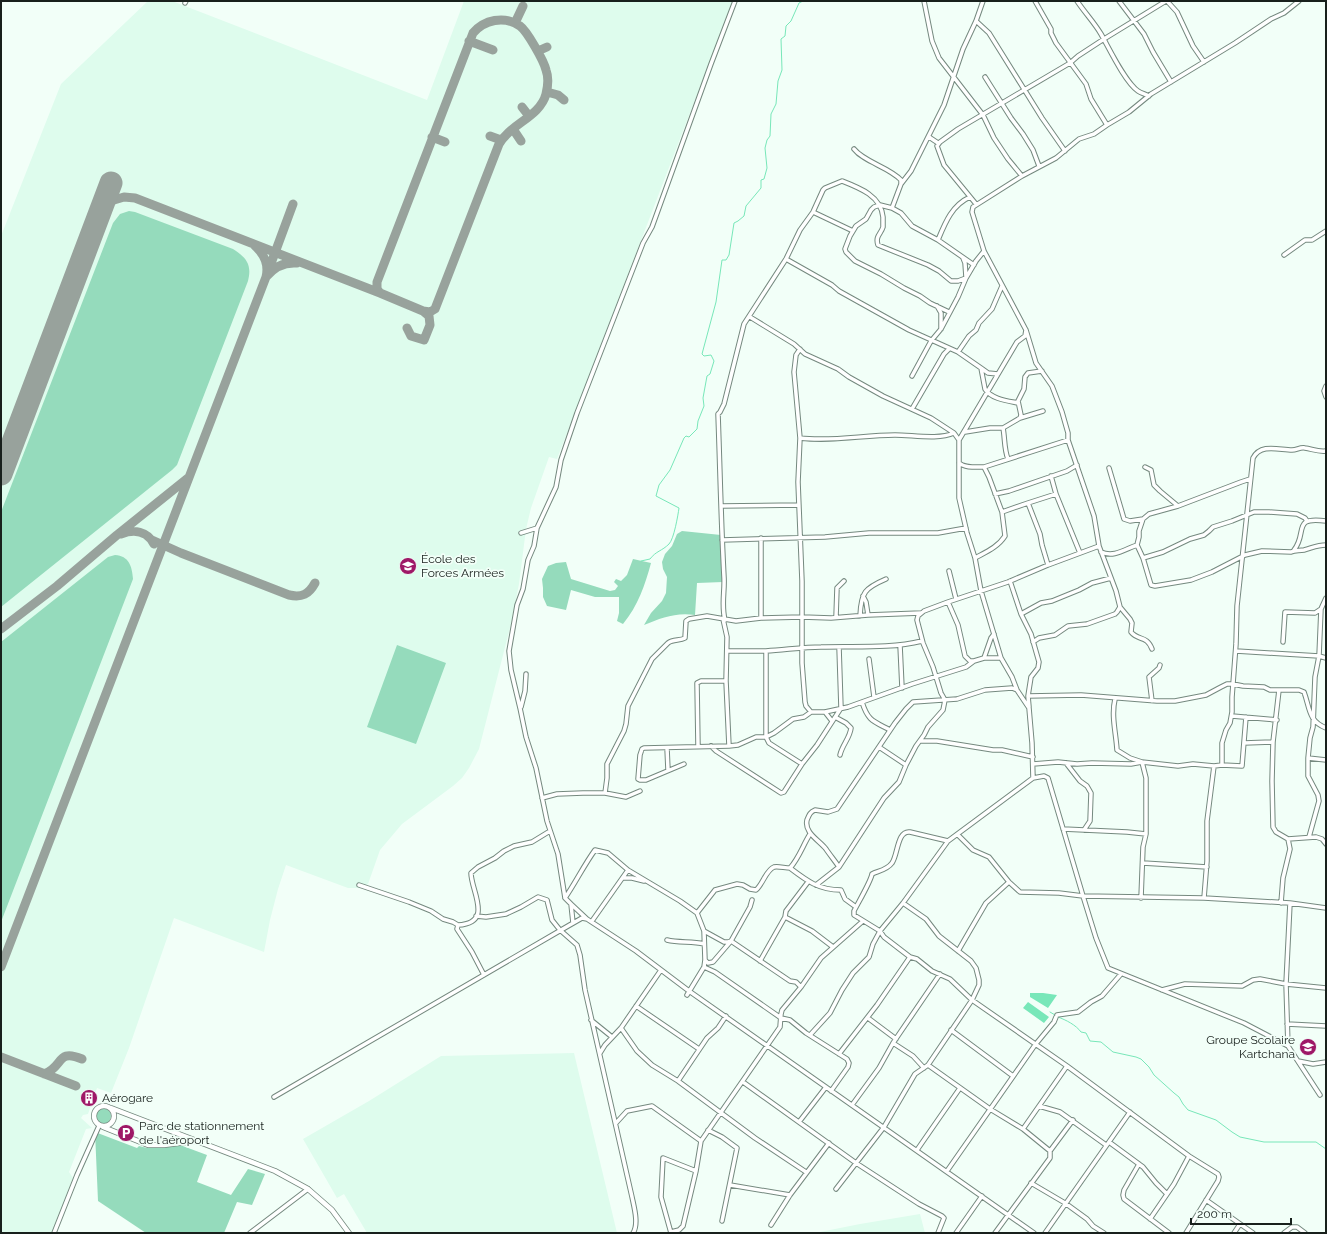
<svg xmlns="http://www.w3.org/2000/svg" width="1327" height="1234" font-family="Raleway,sans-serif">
  <rect width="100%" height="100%" fill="#f2fff8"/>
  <path fill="#defced" d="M148 1H172L427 100 464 1H733L557 459 549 457 531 508 526 529 519 584 512 620 479 749 469 768 462 778 453 786 402 824 380 850 368 884 361 888H348L286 865 278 889 270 920 264 952 174 918 129 1048 111 1093 97 1088 88 1114 83 1115 81 1118 92 1128 86 1129 69 1172 73 1178 52 1233H1V236L61 84Z
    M574 1053 617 1233H367L344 1194 337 1198 303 1139 369 1101 441 1056Z
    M920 1214 925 1233H815L860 1224Z"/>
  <path fill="#95dbbc" d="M129 211 135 212 233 249C247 258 252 265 248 281L177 465 172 470 1 607V512L113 223 120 214Z
    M682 531 721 535 723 582 697 583 695 615C676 612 661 618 644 625L651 613 662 601 666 593 667 577 663 569 662 562 665 554 672 546 677 534Z
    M115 555C129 556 132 566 133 579L1 922V642L103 561 108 557Z
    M633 559 651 563C645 585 638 606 623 624L617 621 619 613V597H595L571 590 566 610 547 606 543 597V588L542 579 548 566 556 563 566 562 571 579 610 591 615 590 618 586 614 582 616 579 621 581 627 575Z
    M397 645 446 663 416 744 367 727Z
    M95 1116a8 8 0 1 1 16 0a8 8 0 1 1-16 0Z
    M95 1132 137 1148 139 1146 147 1148H156L180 1145 207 1155 197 1182 231 1195 248 1169 265 1174 252 1205 237 1202 224 1233H146L98 1201Z"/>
  <path fill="#78e7b9" d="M1030 993H1043L1057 995 1048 1008 1030 997Z
    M1028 1002 1049 1017 1044 1023 1023 1008Z"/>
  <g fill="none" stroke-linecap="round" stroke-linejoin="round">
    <path stroke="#78e7b9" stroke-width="1" d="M641 561 650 559C656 551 662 551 669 544 674 539 678 515 679 508L656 496 659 485 670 470 684 438 686 436 689 437 697 429 698 421 704 406 703 398 707 376 710 374 714 361 711 355 704 356 702 354 716 302 722 260H726L729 255 734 223 738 221 744 216 746 206 761 188V180L764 179 767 168 765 148 767 140 770 136 771 114 776 104 778 81 782 70 781 39 785 36 786 26 791 21 799 3 803 1
      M1050 1012 1055 1015
      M1058 1017C1066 1020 1076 1025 1081 1032L1086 1033 1090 1041 1101 1042 1113 1052 1136 1057 1141 1059 1149 1067 1154 1075 1174 1093 1179 1097 1183 1104 1188 1110 1216 1120 1232 1132 1240 1137 1264 1142H1316L1326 1149"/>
    <path stroke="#98a29c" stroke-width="9" d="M515 23 523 6
      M469 41 493 50
      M538 51 547 47
      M547 92 558 95 564 100
      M522 107 529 116
      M513 129 521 141
      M490 136 501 140
      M432 137 445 142
      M104 203 124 197 135 198 380 293 423 311 429 316 430 325 424 340 411 336 407 328
      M255 246C264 254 269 265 266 277 274 267 284 262 297 263
      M380 293 377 289V282L473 33C484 20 504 15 520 26 527 31 544 61 546 70 549 78 548 86 546 94 540 117 510 124 499 144L435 309 430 312 423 311
      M121 534C134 529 147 531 154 544
      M152 540 181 553 289 595C302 598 309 594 315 583
      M1 629 57 586 117 535 188 478
      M1 967 266 277 293 204
      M1 1057 76 1086
      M44 1074C64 1067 56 1048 82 1059"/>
    <path stroke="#98a29c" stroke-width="23" d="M1 474 111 183"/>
    <g stroke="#75897f" stroke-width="5.5">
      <path id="minor" d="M924 1 932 41 939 58 983 115 994 138 1008 159 1022 176
        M1035 1 1051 29V33L1056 43 1086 84 1091 99 1107 125
        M1077 1C1085 13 1094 22 1101 34 1109 48 1125 82 1138 91 1141 93 1145 94 1149 96
        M1119 1 1144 34 1153 52 1171 82
        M1167 1 1177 12 1193 46 1204 62
        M185 3 186 1
        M976 21 989 33 1042 118 1065 151
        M985 77 1011 118 1023 134 1033 150 1039 166
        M929 137 938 143
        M854 149C864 162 889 167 901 180V184L892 208
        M901 184 911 171 944 105 963 49 976 21 983 1
        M976 204 944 165 937 146 940 142 958 129 1070 63 1078 56 1104 39 1166 1
        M813 212 853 231
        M938 240C945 223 952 205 970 197
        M1284 255 1305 240H1312L1326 231
        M963 258 965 263 966 277
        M786 259 832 285 839 291 909 330 958 352 981 368 985 389C991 399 1008 401 1018 403
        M937 306 941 313V329
        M949 312 930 303 920 296 904 288 881 274 855 261 846 252 845 249 850 236 856 226 866 219 871 210 874 207 880 205 892 208 901 213 912 226 938 240 974 265
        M750 317 794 344 805 354 838 369 849 377 883 396 931 418 954 433 959 440
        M1026 330 1025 336 1017 342 959 440V498L967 533 975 558 981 591 1001 658 1012 677 1017 690 1029 708 1032 743 1033 778 1044 776 1048 778 1083 896 1096 938 1108 968 1244 1023 1288 1046 1320 1095
        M800 349 796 355 794 372 800 438 798 482 802 581V663L805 702 806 706 811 712
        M958 352 969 336 976 330 979 323 992 309 1002 286
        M981 368 988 373 998 374
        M912 376 931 341 941 329 958 297 966 278 976 261 984 251
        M1326 386 1324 391 1326 397
        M912 409 944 354 949 349
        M1020 418 1043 411
        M1003 428C1005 438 1004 449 1008 459
        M965 432 990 428H1003L1020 418 1021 415 1018 401 1024 389 1025 377 1028 373 1042 371
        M800 438C832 442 863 435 895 435 913 435 938 440 954 433
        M959 463C965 468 975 467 984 467
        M1145 467 1151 470 1154 485 1160 491 1178 506
        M1109 468 1124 519 1130 521 1143 519
        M1051 476 1056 494
        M995 494 1009 491 1067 471 1077 465
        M1028 503 1056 494 1080 553
        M721 506 799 505
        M1002 512 1028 503 1040 534 1042 545 1048 565
        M521 533 537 528
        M722 540 825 537 869 533H938L966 528
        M1137 545 1143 558 1151 585 1155 586 1191 580 1212 572 1245 555 1262 551 1291 552C1295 550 1299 551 1304 550 1312 548 1317 545 1326 545
        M1294 550C1308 533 1291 516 1326 521
        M1101 552C1114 558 1125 549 1137 545L1139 537V531L1143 519 1149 514 1178 506 1241 482 1250 479
        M975 558C986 552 998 547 1005 536L1002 512 989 477 984 467 1068 440
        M1143 558 1163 552 1190 539 1204 535 1209 531 1213 527 1232 521 1254 512H1269L1297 514 1305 518 1307 521
        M949 571 956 599
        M1010 581 1021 614 1031 634 1039 662 1038 668 1031 677 1028 696 1029 707
        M863 596 866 602 868 615
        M948 602 958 625 965 656 970 661H974L984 658H1001
        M1021 614 1041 603 1052 601 1079 590 1092 583 1111 578
        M860 616C861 592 865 588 886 579
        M836 617 837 588 844 581
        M761 618V538
        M725 620C721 605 725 591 724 577 721 522 720 468 718 414L720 412 724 404 744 324 786 259 800 230 813 212 823 190 825 188 842 181C860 188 881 196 883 217 883 220 883 224 883 227 881 234 875 236 878 245L928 265 939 271 951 281H958L966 278
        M1033 642 1039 638 1055 635 1068 626 1087 624 1115 614 1117 612 1120 607
        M1283 642 1285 612 1315 613 1321 609
        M900 645 902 688
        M839 647 841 708 817 745 802 764 769 743 766 737 774 733 793 719 804 717 811 712H825L848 707 912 684 966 667 974 661
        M1152 649C1147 635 1138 641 1131 632L1132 623 1130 619 1120 607 1116 591 1099 546 1094 516 1068 440V433L1062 412 1052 386 1036 363 1026 330 984 251 972 212 973 207 1022 176 1056 158 1079 139 1094 134 1107 125 1129 112 1151 94 1235 43 1271 19 1284 13 1299 1
        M727 651H766
        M1236 651 1286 654 1319 656 1326 658
        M984 658 991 638 994 634
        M869 659 874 697
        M1279 690 1273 742 1272 781 1273 827 1276 832 1288 839 1290 849 1283 878 1281 903
        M1028 696 1081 695 1157 701H1175L1206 695 1221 687 1227 684H1233L1243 686 1264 687 1270 690H1299L1304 692C1310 708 1308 721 1326 728
        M1115 699C1111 716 1116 733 1117 750L1130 758 1142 762 1146 778V834L1143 847 1141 898
        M1152 701 1149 677 1159 668 1160 665
        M862 702C868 721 873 721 890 730
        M521 707 525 691 526 674
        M825 712 832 721
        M1232 716 1277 720
        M835 717 846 723 851 728C850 738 842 745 840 755
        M920 741H937L993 750H1002L1033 757
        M1244 743 1273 742
        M698 746 697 683 701 681H726
        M711 746 716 751 781 793 784 792 802 764
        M729 746 738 745 756 737H766V651C785 650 803 647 821 647 855 646 890 649 922 641
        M879 747 906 765
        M667 748 668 770
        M1308 758 1326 760
        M1066 763 1080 781 1087 786 1091 793 1090 821 1084 830
        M684 764 646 780H640L638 779 640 755 642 749 644 748 729 746 726 681 727 637 723 619
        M1033 764 1058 762 1077 764 1092 763 1131 764 1142 762 1178 766 1193 764 1214 766 1222 765 1242 766 1246 717
        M1222 765V743L1226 730 1230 723 1232 712V697L1236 644 1237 606 1253 458C1261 443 1279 450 1292 450 1297 450 1300 447 1305 448 1312 449 1318 452 1326 451
        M605 793 607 778V764L624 731 626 724 628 706 652 659 668 643C673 639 680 641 685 638L686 621 689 619 707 616 736 621 761 618 802 617 831 618 868 615 921 613
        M542 798 557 794 583 793H605L626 797 640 791
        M1063 829 1127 832 1146 834
        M958 835 973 850 989 857 1009 882 1020 892 1059 893 1083 896 1204 898 1290 903 1326 908
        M1309 837 1319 801 1318 795 1308 776V758L1310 738 1313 727 1315 677 1319 656 1321 609 1326 598
        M1288 839 1316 837 1322 839 1326 844
        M948 841 910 832C897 830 898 855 892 863 887 870 878 871 872 874 871 881 858 903 854 911V915L880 931 884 937 910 957 917 959 932 971 950 979 972 1000 1067 1066 1189 1156 1218 1174 1219 1177 1218 1181 1186 1233
        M1143 863 1207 867
        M839 867C835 861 830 855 826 849 819 840 804 833 807 820 809 815 810 812 815 810L828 812 837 809 895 723 906 709 913 702 957 699 985 690 1012 688 1017 690
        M790 868C807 881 819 890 841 890L845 899 856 907
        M623 878H632L644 881
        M359 885 409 902 431 911 443 919 453 922 458 925C494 923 471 891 471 873L478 867 495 858 504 851 514 846 532 842 550 831
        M816 885 839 867 884 798 899 782 906 765 916 746 924 735 928 727 943 710 945 700 941 693 933 667 923 643 917 620 918 616 924 611 948 602 1008 582 1048 565 1099 546
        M565 898C576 882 584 865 595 850L608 853 628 870 680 901 697 913 704 931 705 960 704 967 687 995
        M1204 898 1207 861V821L1214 766
        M571 904 587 919
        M697 913 715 890 737 884 743 885 750 889 756 890C763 884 766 870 774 867 778 866 785 868 790 868 799 858 803 845 810 834
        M476 916 486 917 506 914 521 907 538 897 547 900 552 920 560 930 577 945 580 955 585 990 632 1197C634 1207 639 1224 633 1233
        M785 917 812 931 833 947
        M592 921 628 870
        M573 923 571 904 565 898 558 854 547 821 536 768 526 737 520 708 511 670 509 651 517 605 523 589 528 560 534 546 537 528 556 487 561 460 577 413 643 243 652 227 711 64 735 1
        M458 925 457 929 472 952 484 975
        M704 931 724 942H728L731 941 750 907 752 900
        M667 940C679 943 692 941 704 944
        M958 951 986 903 1009 882
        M705 960 708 963 713 962 731 941 790 981 796 982 801 987
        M760 961 785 917 786 911 808 882
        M704 967 715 972 781 1018 790 1020 806 1033 847 1059 849 1063 848 1067 831 1091
        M1162 990 1185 984 1242 986 1253 980 1260 979 1286 984 1326 988
        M636 1006 699 1049
        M1057 1015 1078 1012 1091 1002 1102 996 1121 974
        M868 1018 896 1039
        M591 1020 612 1037
        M1287 1024 1326 1026
        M621 1028 637 1051 652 1065 678 1081 755 1138 806 1172
        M951 1030 1013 1076
        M810 1035 830 1013 842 990 853 973 869 957 873 944 880 931 903 903 948 841 1033 778
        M893 1043 913 1056 924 1068
        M1288 1046 1286 984 1290 903
        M600 1053 605 1045 621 1028 661 970
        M839 1054 877 1005 910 957
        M1298 1061 1313 1064 1326 1062
        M928 1065 990 1109 1023 1129 1050 1151
        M678 1081 707 1038 718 1028 726 1016
        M743 1082 856 1163 919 1204 942 1216 944 1218 938 1233
        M274 1097 568 926 582 918 587 919 636 951 689 991 1034 1233
        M852 1105 879 1068 893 1043 940 974
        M1039 1106 1060 1112 1106 1145
        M799 1122 826 1087
        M616 1123 627 1111 652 1106 701 1141
        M1023 1129 1067 1066
        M708 1130 722 1137 737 1148 722 1221
        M1109 1142 1143 1167 1156 1183 1167 1194
        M917 1150 960 1088
        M1139 1164 1124 1190 1123 1195 1124 1199 1169 1233
        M947 1171 1035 1045 1054 1022 1056 1017
        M1031 1183 1065 1203 1087 1219 1093 1226 1104 1233
        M730 1185 790 1195
        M836 1189 884 1127 915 1074 928 1065 972 1000 979 985V980L976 968 971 961 939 936 926 919 903 903
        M1206 1200 1253 1233
        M1150 1219 1174 1184 1189 1156
        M771 1225 790 1195 829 1143
        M671 1232 679 1230 683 1226 696 1171 701 1141 780 1027 781 1014 782 1010 801 987 821 958 863 921
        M55 1233H54L77 1175 99 1126
        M250 1233 308 1189
        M671 1233 661 1197 663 1158 696 1171
        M956 1233 982 1196
        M995 1233 1050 1158V1151L1073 1120
        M1045 1233 1130 1112
        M1234 1233 1240 1224
        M1284 1233 1292 1227H1297L1305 1233"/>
    </g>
    <g stroke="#75897f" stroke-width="6">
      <path id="major" d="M94 1116a10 10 0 1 1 20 0a10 10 0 1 1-20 0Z
        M111 1108 275 1171 308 1189 332 1210 349 1233
        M103 1127 148 1145H164L195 1141"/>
    </g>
    <use href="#minor" stroke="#fff" stroke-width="3.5"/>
    <use href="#major" stroke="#fff" stroke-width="4.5"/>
  </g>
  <defs>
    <g id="university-disc" transform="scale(0.9)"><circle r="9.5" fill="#9e1867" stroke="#f2fff8"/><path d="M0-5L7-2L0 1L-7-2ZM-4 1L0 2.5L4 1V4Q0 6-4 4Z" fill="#fff"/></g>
    <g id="school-disc" transform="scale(0.9)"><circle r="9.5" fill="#9e1867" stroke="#f2fff8"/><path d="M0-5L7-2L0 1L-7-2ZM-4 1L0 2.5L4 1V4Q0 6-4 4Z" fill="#fff"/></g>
    <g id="building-disc" transform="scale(0.9)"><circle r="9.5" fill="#9e1867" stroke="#f2fff8"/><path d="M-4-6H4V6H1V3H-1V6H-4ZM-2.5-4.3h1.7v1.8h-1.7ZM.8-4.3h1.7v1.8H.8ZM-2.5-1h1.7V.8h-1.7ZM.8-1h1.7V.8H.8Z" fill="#fff"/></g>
    <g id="parking-disc" transform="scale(0.9)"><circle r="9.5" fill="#9e1867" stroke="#f2fff8"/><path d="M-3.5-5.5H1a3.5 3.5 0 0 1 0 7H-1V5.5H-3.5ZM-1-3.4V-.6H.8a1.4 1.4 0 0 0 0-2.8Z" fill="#fff"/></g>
  </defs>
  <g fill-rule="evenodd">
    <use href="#university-disc" x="408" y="566"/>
    <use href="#school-disc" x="1308" y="1047"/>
    <use href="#building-disc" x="89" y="1098"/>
    <use href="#parking-disc" x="126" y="1133"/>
  </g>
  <g text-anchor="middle" stroke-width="3.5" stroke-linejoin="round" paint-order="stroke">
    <g font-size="12" fill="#18201c" stroke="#f2fff8" text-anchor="start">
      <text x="421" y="563">École des<tspan x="421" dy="14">Forces Armées</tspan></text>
      <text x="1295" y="1044" text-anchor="end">Groupe Scolaire<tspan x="1295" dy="14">Kartchana</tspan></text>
      <text x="102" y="1102">Aérogare</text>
      <text x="139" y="1130">Parc de stationnement<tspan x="139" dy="14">de l'aéroport</tspan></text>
    </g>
  </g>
  <rect width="1327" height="1234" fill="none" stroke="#18201c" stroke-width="4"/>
  <path d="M1191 1218v6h100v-6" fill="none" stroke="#18201c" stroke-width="2"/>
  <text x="1197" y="1218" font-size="12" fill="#18201c" stroke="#f2fff8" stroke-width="3" paint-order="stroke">200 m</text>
</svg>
